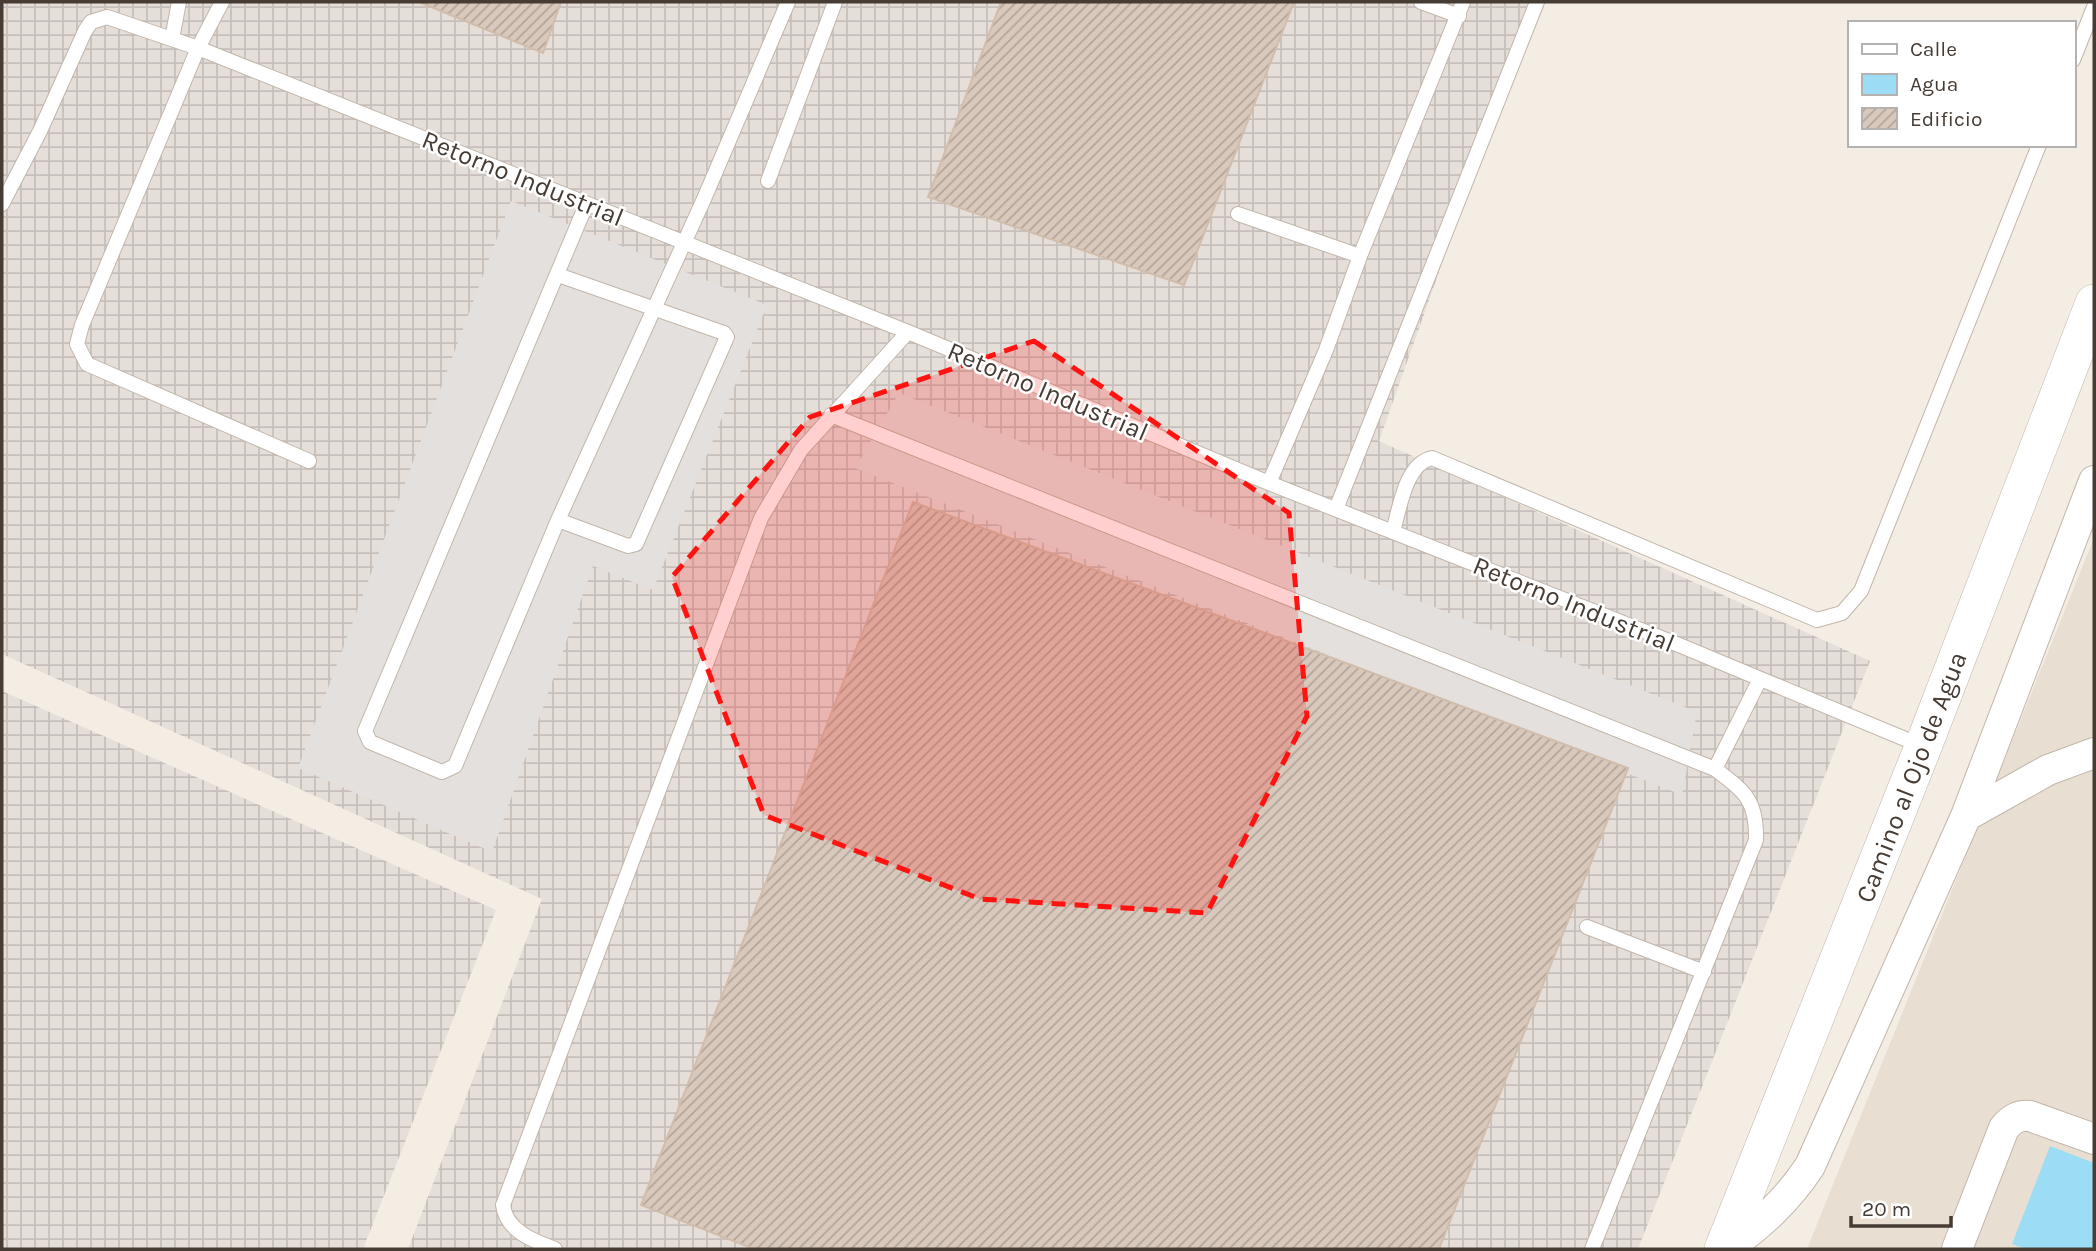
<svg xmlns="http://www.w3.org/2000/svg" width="2096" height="1251" font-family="Karla,sans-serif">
  <defs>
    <pattern id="industrial-grid" width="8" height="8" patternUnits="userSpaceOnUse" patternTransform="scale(1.75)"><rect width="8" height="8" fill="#e5ded9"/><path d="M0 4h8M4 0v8" fill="none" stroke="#c6bfbb"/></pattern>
    <pattern id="building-hatch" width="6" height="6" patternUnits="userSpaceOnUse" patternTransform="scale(1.75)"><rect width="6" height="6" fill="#d9c9bc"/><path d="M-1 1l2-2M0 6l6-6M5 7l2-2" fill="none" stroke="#b2a49a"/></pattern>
  </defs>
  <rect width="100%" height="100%" fill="#f3ede4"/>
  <path fill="#e8ded2" d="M2094 538V1249H1807Z"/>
  <path fill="url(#industrial-grid)" d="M2 2H1535L1379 441 1870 661 1638 1249H408L542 899 2 654Z
    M2 691 496 910 363 1249H2Z"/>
  <path fill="#e4e0dd" d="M511 201 767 305 653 590 593 566 492 852 298 768Z
    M899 393 1697 712 1682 795 855 468Z"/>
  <path fill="#9cddf5" d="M2050 1146 2094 1163V1249H2026L2012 1244Z"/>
  <path fill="url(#building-hatch)" stroke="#d1bdac" stroke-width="2" d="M419 2H561L543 53Z
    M1001 2H1294L1184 285 928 197Z
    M913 502 1628 768 1439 1249H754L641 1205Z"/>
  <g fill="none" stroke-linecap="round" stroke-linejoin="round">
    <g stroke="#c2b6a9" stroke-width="16">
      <path id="service" d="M222 2 198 48 82 325 77 344 87 364 309 461
        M1421 2 1459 16
        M172 39 179 2
        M2073 60 2094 7
        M768 181 835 2
        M2 204 40 131 85 31 91 22 107 17 198 48 908 332 1269 483 1679 645 1922 746
        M586 205 365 731 370 742 442 772 455 766 558 520 704 199 788 2
        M1238 214 1360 256
        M831 415 1715 769C1745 792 1757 800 1756 840L1592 1249
        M1269 483 1326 350 1360 256 1463 2
        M1336 509 1537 2
        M558 520 628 546 636 544 727 337 724 333 558 275
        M1393 531C1400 508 1405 464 1432 458L1817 620 1842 613 1861 591 2039 145
        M1715 769 1759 681
        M1587 927 1704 972
        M555 1249C534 1241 506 1231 503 1205L761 518 801 450 908 332"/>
    </g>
    <g stroke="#c2b6a9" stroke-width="32">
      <path id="minor" d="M1966 816 2048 770 2094 753
        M1727 1249C1761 1224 1787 1201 1810 1166L1966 816 2094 481
        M1957 1249 2004 1128C2012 1119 2018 1115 2030 1116L2094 1139"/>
    </g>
    <g stroke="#c2b6a9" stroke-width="38">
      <path id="tertiary" d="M1723 1249 1923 747 2094 303"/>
    </g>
    <use href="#service" stroke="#fff" stroke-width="14"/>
    <use href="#minor" stroke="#fff" stroke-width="30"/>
    <use href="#tertiary" stroke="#fff" stroke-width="37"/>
  </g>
  <path fill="#ff1310" fill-opacity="0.2" stroke="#ff1310" stroke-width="5" stroke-dasharray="14 9" stroke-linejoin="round" d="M1034 341 1289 513 1307 716 1207 913 980 899 764 815 672 577 810 417Z"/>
  <g text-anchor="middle" stroke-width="5" stroke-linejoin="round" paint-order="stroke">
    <g font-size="26" fill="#463c34" stroke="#fff">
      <text transform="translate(523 178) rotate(22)" y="9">Retorno Industrial</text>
      <text transform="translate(1048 391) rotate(23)" y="9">Retorno Industrial</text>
      <text transform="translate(1574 604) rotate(22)" y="9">Retorno Industrial</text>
      <text transform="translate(1911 777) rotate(-69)" y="9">Camino al Ojo de Agua</text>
    </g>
  </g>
  <rect width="2096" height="1251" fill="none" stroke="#463c34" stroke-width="7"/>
  <rect x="1848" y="21" width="228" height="126" fill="#ffffff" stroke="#b5b1ae" stroke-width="2"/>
  <rect x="1862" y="44" width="35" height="10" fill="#ffffff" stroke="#b5b1ae" stroke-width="2"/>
  <text x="1910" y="56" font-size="21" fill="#463c34">Calle</text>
  <rect x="1862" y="74" width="35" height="21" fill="#9cddf5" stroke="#b5b1ae" stroke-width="2"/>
  <text x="1910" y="91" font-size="21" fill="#463c34">Agua</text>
  <rect x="1862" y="108" width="35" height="21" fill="url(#building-hatch)" stroke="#b5b1ae" stroke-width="2"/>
  <text x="1910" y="126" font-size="21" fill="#463c34">Edificio</text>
  <path d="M1851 1216v10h100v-10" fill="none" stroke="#463c34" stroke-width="3.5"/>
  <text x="1862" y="1216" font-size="21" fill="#463c34" stroke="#ffffff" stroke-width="5" paint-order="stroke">20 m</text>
</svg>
